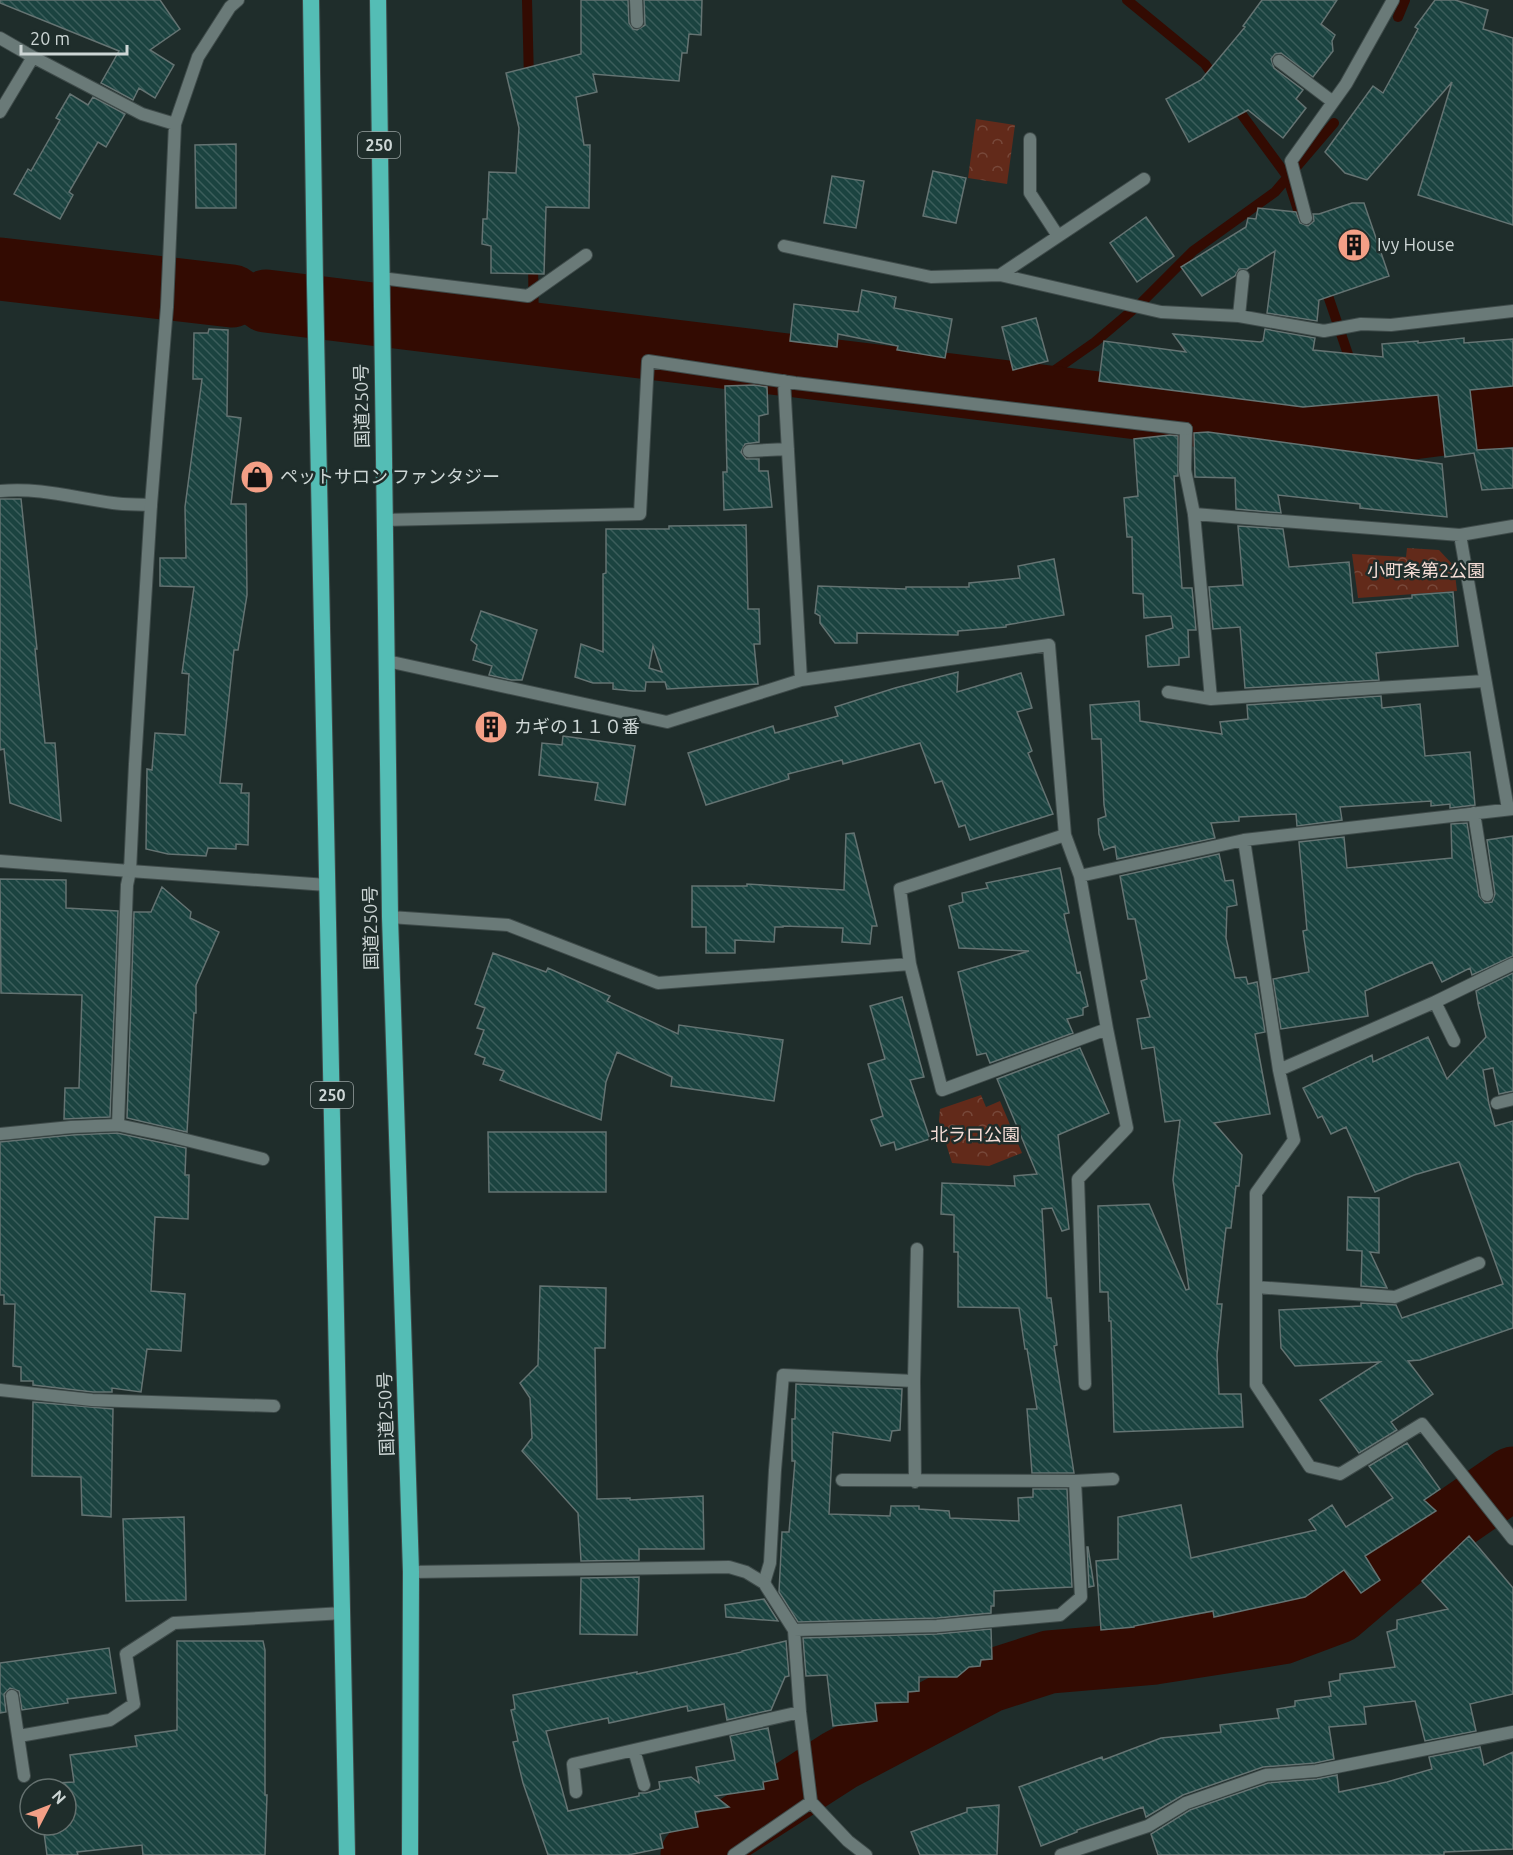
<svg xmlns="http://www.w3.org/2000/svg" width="1513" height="1855" font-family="Ubuntu,'Noto Sans JP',sans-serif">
  <defs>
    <pattern id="park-crowns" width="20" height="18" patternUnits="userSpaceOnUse" patternTransform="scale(1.5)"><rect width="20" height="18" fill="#622a1a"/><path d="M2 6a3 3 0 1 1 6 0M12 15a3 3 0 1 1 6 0" fill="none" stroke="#77483a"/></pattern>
    <pattern id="building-back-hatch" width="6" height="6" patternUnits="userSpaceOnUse" patternTransform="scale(1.5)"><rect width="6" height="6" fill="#1b4340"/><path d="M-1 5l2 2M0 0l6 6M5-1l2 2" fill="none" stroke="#3b5d5b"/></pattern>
  </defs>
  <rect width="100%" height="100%" fill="#1f2d2b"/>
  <path fill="url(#park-crowns)" d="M976 119 1015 125 1007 184 968 178Z
    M1407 548 1439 550 1454 566 1457 591 1358 598 1352 554 1406 557Z
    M981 1095 986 1107 1000 1101 1022 1153 989 1166 952 1163 939 1121 940 1109Z"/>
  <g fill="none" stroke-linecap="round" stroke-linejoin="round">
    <path stroke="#330b02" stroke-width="10" d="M527 0 529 80
      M1127 0 1205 64 1218 82
      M1398 17 1405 0
      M1234 104 1287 176 1299 213
      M533 261 534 333
      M1324 284 1352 366
      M1359 390 1366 411 1452 413 1513 405
      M1031 394 1048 375 1095 342 1141 303 1193 251 1275 192 1334 123"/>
    <path stroke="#330b02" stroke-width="63" d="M0 269 232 296
      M266 301 1358 435 1513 415
      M692 1855 840 1760 990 1681 1049 1662 1155 1653 1282 1633 1338 1612 1419 1543 1513 1478"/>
  </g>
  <path fill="url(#building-back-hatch)" stroke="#647372" stroke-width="1.5" fill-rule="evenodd" d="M0 0H160L180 29 150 50 174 65 155 98 139 88 133 100 101 83 119 51 0 3Z
    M581 0H628L629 23 633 29 637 30 645 25 644 0H702L701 35 689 34 687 53H682L679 81 593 74 597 92 576 97 584 145H590L589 208 546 207 544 274 491 273V246L482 244 483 219H487L489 172 516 173 519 128 506 73 581 54Z
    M1262 0H1337L1321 24 1335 35 1332 41 1333 51 1313 77 1281 53 1275 54 1271 59 1274 68 1303 90 1296 99 1306 108 1283 138 1248 110 1189 142 1166 99 1201 80 1245 27 1243 26Z
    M1435 0H1455L1488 10 1483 29 1513 38V225L1418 195 1452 82 1367 180 1345 173 1325 152 1373 86 1383 93 1418 29 1415 27Z
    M70 94 88 105 93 97 125 114 106 147 98 142 69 192 73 195 60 219 14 194 28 169 31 171 60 120 56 118Z
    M236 144V208H196L195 145Z
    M933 171 966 178 956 223 923 216Z
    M832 176 864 181 856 228 824 223Z
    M1352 203H1364L1389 276 1319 300 1317 321 1267 313 1275 251 1247 269H1239L1235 276 1202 296 1181 267 1246 227 1248 218 1256 219 1258 208 1296 212 1300 223 1308 226 1314 221 1313 214H1319Z
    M1146 217 1174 256 1137 282 1110 243Z
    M862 290 896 297 894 308 952 319 945 358 897 350 898 346 838 334 837 347 790 341 794 304 858 312Z
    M1036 318 1048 361 1013 370 1002 327Z
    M209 329 228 330 227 416 241 418 231 504H246L247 595 238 650H234L220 783 242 784 241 793H249L248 845 236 844V849L208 848 206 856 168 854 146 849 147 769 152 770 155 733 185 735 189 674 182 673 194 587 160 586V558H186L185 507 202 379H193L194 333H208Z
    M1265 329 1315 338 1313 350 1383 357 1382 344 1418 341V343L1464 338V343L1513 339V386L1470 390 1477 450 1513 448V488L1482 490 1474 453 1445 457 1438 395 1303 407 1099 381 1104 341 1186 352 1173 334 1260 342 1263 341Z
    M754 385 767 387 768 414 759 416V442L745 444 741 452 746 459H759V471H768L772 507 724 510 723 472H727L725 386Z
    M1208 432 1442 464 1447 517 1360 508V504L1278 495 1281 513 1236 509 1235 478 1195 477 1194 433Z
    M1170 435 1178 436V476H1174L1182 588H1192L1196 630H1188L1189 657 1179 658V665L1148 667 1146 636 1173 628 1171 616 1144 618 1143 594 1133 593 1132 537H1127L1124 498 1138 496 1134 439Z
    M0 499H21L37 649H35L45 743H55L61 821 10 803 4 749 0 750Z
    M746 525 748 609H759L760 644H754L758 684 667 689 665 682H646L645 691H633L613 689V683H593L575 677 581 644 603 652V574L606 573V529H669V526ZM653 646 662 672 649 668Z
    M1238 526 1283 529 1289 567 1349 562 1353 603 1412 598V595L1453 592 1458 646 1376 653 1379 680 1245 688 1240 627 1213 629 1209 587 1243 585Z
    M1054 559 1064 615 1006 625V627L958 631V635L857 633V643H835L820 623V616L815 613 818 586 906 589V587H969V583L1020 578 1018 566Z
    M481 611 537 630 522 680H511L489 675 492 666 473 660 477 645 471 640Z
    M958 672 957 692 1021 673 1032 708 1017 712 1032 751 1028 753 1053 814 970 840 965 825 959 827 942 781 935 783 920 743 843 764 842 760 788 774 789 779 706 805 688 753 773 726 775 733 838 716 835 707 895 688Z
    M1381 696 1382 708 1420 704 1425 756 1470 752 1475 805 1450 808V804L1431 806V801L1340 807 1342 820 1297 826 1296 814 1239 817V821L1211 823 1215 838 1117 859 1115 846 1104 850 1099 834 1098 819 1106 816 1104 805 1101 739H1092L1090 705 1139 701 1140 721 1222 734 1220 722 1248 719 1247 705Z
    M563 736 635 746 625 805 595 800 598 783 539 775 542 743 562 745Z
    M1467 823 1479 896 1485 903 1492 902 1495 894 1487 840 1513 836V956L1472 975 1470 968 1442 982 1432 962 1365 991 1368 1016 1281 1029 1273 979 1309 972 1303 931 1307 930 1299 842 1344 837 1347 868 1452 858 1451 824Z
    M854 833 877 926H872L870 944 842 942 843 928 783 926V927H775L774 942 735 940V953H706V927H692V886H747V884L844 890 846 834Z
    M1219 854 1225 881 1233 880 1237 905 1227 907 1226 938 1235 978 1246 977 1248 984 1257 982 1265 1032 1255 1034 1270 1114 1214 1123 1242 1155 1239 1186H1236L1231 1228H1226L1217 1304H1222L1217 1355 1219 1394H1241L1243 1427 1114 1432 1111 1321H1109L1108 1292H1100L1098 1206 1149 1204 1186 1290 1189 1289 1173 1180 1180 1120 1165 1122 1154 1047 1142 1049 1137 1019 1150 1017 1141 981 1147 979 1135 919H1128L1120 876Z
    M1060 868 1069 913 1064 914 1077 973 1080 972 1088 1006 1083 1008V1015L1067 1019 1073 1033 990 1063 986 1053 977 1055 958 972 1029 951 959 948 949 906 963 902 962 893 988 888 986 883Z
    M0 879 66 880V908L118 911 110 1117 64 1119 65 1088H79L82 995 1 993Z
    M162 887 191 912 190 918 219 932 196 985V1013H194L187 1132 127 1118 134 912H151Z
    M493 953 546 972 548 968 610 996 607 1001 678 1034 679 1025 783 1040 774 1101 671 1086 672 1077 617 1052 606 1082 601 1120 500 1080 504 1071 483 1064 485 1058 475 1054 484 1030 477 1028 485 1008 475 1004Z
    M1513 973V1091L1499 1094 1493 1068 1483 1070 1489 1104 1495 1126 1513 1121V1328L1420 1360 1408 1361 1433 1394 1391 1422 1397 1430 1359 1453 1320 1400 1380 1362 1295 1366 1281 1348 1279 1310 1361 1306V1303L1396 1305 1402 1318 1503 1284 1459 1162 1414 1175 1375 1192 1346 1127 1331 1134 1322 1116 1318 1118 1303 1088 1372 1055 1373 1062 1428 1037 1447 1079 1486 1037 1478 1004 1480 1003H1478L1476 991Z
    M902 997 924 1077 910 1080 930 1139 896 1150 894 1142 881 1146 871 1120 883 1116 868 1064 885 1059 870 1006Z
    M1080 1048 1109 1113 1058 1135 1069 1229 1062 1231 1052 1208 1042 1209 1047 1298H1051L1057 1345 1054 1346 1074 1473H1032L1027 1409H1037L1027 1349H1025L1019 1308 958 1307V1252H954V1215L941 1214 942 1183 1015 1186 1014 1176 1037 1174 997 1079Z
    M488 1132H606V1192H489Z
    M117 1133 186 1148 185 1175H189L188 1219 155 1217 151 1291 185 1294 181 1351 147 1349 141 1392 112 1388V1392H93L33 1385V1381H21V1367L13 1366 15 1304H4V1295H0V1142L72 1135Z
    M1348 1197 1379 1198V1253L1370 1252 1387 1288 1361 1286 1362 1251 1347 1250Z
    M540 1286 606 1288 605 1348H595L597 1499 630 1498V1500L703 1496 704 1549H639V1560L581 1561 578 1513 522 1451 532 1438 530 1398 520 1383 538 1365Z
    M796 1384 902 1389 900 1430 892 1431 890 1441 833 1432 829 1514 890 1516 891 1506H919V1509L949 1511 950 1518 1019 1521 1018 1498 1033 1497V1489H1067L1072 1587 994 1591V1606H991V1613L937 1618 798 1622 779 1592 782 1532H789L795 1461H792V1419H795Z
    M33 1402 113 1409 111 1517 82 1515 81 1477 32 1476Z
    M1407 1443 1440 1489 1424 1500 1436 1511 1365 1556 1380 1580 1361 1593 1344 1570 1305 1597 1214 1617 1213 1611 1134 1626V1627L1101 1630 1096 1561 1118 1559V1517L1181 1505 1191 1558 1316 1530 1309 1520 1332 1505 1346 1527 1393 1498 1369 1466Z
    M184 1517 186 1600 126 1601 123 1519Z
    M1469 1536 1513 1588V1694L1470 1704 1476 1731 1425 1741 1415 1701 1364 1707 1366 1724 1329 1727 1334 1759 1315 1763 1263 1767 1183 1795 1146 1817 1143 1807 1077 1830V1832L1041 1846 1019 1787 1102 1757 1103 1760 1161 1738 1221 1732 1220 1725 1279 1718 1277 1709 1295 1706V1701L1331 1696 1329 1682 1340 1680V1674L1395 1667 1387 1632 1397 1629V1620L1448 1609 1422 1581Z
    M1087 1547H1088L1094 1586 1089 1587Z
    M639 1577 637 1635 580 1634 581 1578Z
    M764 1599 778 1621 726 1617 725 1605Z
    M991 1629 992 1659 981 1660 980 1666 969 1667 957 1677H919V1691L908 1692V1702L875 1703 877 1721 833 1726 827 1675 806 1676 803 1638 937 1634Z
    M177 1641H263L265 1650V1795H267L265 1855H143L142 1845 77 1852 78 1855H47L43 1825H66V1789H40L39 1784 74 1782 70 1755 137 1746 135 1736 177 1730Z
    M786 1641 789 1676 785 1677 771 1710 727 1720 724 1704 688 1711 687 1706 609 1723 608 1718 546 1731 568 1811 639 1796V1793H646L660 1789 659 1782 691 1777 699 1783 696 1767 735 1760 730 1736 768 1728 778 1779 763 1782 764 1789 715 1796 729 1807 695 1812 698 1827 660 1834 663 1848 628 1855H548L523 1783 513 1742 518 1741 511 1710 515 1709 513 1695 637 1672V1674L742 1652V1651Z
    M109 1648 116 1693 67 1699 68 1703 22 1710 19 1691 10 1688 4 1694 6 1712 0 1713V1663Z
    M1480 1747 1484 1765 1513 1752V1849L1444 1852V1855H1158L1151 1834 1190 1810 1268 1783 1317 1779 1337 1775 1339 1792 1387 1782 1432 1769 1429 1757Z
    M999 1805 997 1855H920L911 1832 967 1812V1808Z"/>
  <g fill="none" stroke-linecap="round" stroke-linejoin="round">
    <g stroke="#3f4b4a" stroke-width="14">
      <path id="service" d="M1186 429 1185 470 1194 514
        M0 491C39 487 75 498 113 503 126 505 139 504 151 505
        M118 1125 127 885 130 871
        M764 1583 770 1563 775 1470 783 1375 914 1381"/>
    </g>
    <g stroke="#3f4b4a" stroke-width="14">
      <path id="minor" d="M636 0 637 22
        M0 38 33 57 0 112
        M33 57 142 114 175 124
        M1279 61 1333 102
        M1030 139V193L1058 236
        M1306 218 1291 161 1346 84 1393 0
        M784 246 931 277 1000 275 1161 312 1239 316 1324 331 1361 324 1391 325 1513 311
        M1000 275 1144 179
        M381 278 528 296 586 255
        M1239 316 1243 276
        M749 451 788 449
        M383 520 640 514 648 361 795 383 1186 429
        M1460 535 1508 809
        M387 661 667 722 801 680 784 381
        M801 680 1049 645 1065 835 1080 876 1107 1029 942 1090 910 964
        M1484 681 1211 699 1194 514 1460 535 1513 526
        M1168 692 1211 699
        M1474 813 1487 895
        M1244 840 1279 1070 1294 1140 1256 1193V1385L1310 1467 1340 1474 1422 1424 1513 1539
        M0 861 130 871 135 764 151 505 167 307 175 124 198 57 230 7 238 0
        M130 871 327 885
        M1080 876 1244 840 1513 809
        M390 917 508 925 658 983 910 964 900 889 1065 835
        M1435 1002 1454 1041
        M1279 1070 1435 1002 1513 964
        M1497 1103 1513 1099
        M0 1134 71 1127 118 1125 166 1135 263 1159
        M1256 1287 1395 1297 1479 1263
        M1085 1384 1078 1179 1127 1128 1107 1029
        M0 1390 92 1400 274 1406
        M1075 1481 1113 1479
        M915 1482 914 1381 917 1249
        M411 1572 729 1567 746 1572 764 1583 794 1630 800 1712 811 1802 848 1841 866 1855
        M794 1630 937 1626 1060 1615 1081 1597 1075 1481 842 1480
        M12 1696 24 1776
        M19 1736 110 1720 134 1704 126 1654 174 1623 343 1613
        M634 1750 644 1785
        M576 1792 573 1764 800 1712
        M734 1855 811 1802
        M1061 1855 1148 1826 1186 1803 1266 1775 1316 1771 1513 1732"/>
    </g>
    <g stroke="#3f4b4a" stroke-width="18">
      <path id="trunk" d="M311 0 315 284 347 1855
        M378 0 390 917 411 1572 410 1855"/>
    </g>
    <use href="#service" stroke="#6a7a78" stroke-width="12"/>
    <use href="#minor" stroke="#6a7a78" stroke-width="12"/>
    <use href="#trunk" stroke="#54bdb5" stroke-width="16"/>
  </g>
  <defs>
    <g id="building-disc" transform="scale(1.725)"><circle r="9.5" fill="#f39f86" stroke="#1f2d2b"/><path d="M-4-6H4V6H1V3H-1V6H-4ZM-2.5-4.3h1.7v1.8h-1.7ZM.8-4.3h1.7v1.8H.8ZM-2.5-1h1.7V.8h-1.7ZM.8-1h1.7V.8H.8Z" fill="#111"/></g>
    <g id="shop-disc" transform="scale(1.725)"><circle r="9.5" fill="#f39f86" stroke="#1f2d2b"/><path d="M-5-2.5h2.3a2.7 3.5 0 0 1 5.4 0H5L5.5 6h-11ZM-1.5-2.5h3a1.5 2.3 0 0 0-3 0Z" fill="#111"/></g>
  </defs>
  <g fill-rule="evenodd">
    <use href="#building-disc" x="1354" y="245"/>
    <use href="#shop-disc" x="257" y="477"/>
    <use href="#building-disc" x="491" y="727"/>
  </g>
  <g text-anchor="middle" stroke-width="5" stroke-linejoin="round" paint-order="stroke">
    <g fill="#1f2d2b" stroke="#99a3a2" stroke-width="1.5">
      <rect x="358" y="132" width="42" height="26" rx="4.5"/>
      <rect x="311" y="1082" width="42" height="26" rx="4.5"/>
    </g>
    <g font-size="16" font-weight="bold" fill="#cdd6d5">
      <text x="379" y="151">250</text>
      <text x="332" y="1101">250</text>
    </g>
    <g font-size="18" fill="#cdd6d5" stroke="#1f2d2b" text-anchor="start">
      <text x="1377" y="251">Ivy House</text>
      <text x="280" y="483">ペットサロン ファンタジー</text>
      <text x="514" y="733">カギの１１０番</text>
    </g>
    <g font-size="18" fill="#cdd6d5" stroke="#1f2d2b">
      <text transform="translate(362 406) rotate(-91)" y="6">国道250号</text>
      <text transform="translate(371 928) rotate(-91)" y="6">国道250号</text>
      <text transform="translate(386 1414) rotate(-92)" y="6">国道250号</text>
    </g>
    <g font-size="18" fill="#f5ddd6" stroke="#1f2d2b">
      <text x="1426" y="577">小町条第2公園</text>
      <text x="975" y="1141">北ラロ公園</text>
    </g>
  </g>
  <g transform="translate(48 1807) rotate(48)"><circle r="28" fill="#1f2d2b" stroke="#65716f" stroke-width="1.5"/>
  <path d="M0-4.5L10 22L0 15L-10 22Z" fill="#f39f86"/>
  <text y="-9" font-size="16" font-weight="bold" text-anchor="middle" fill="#cdd6d5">N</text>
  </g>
  <path d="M21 45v9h106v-9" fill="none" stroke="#cdd6d5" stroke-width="3"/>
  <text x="30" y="45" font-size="18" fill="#cdd6d5" stroke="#1f2d2b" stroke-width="4.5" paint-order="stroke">20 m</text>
</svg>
